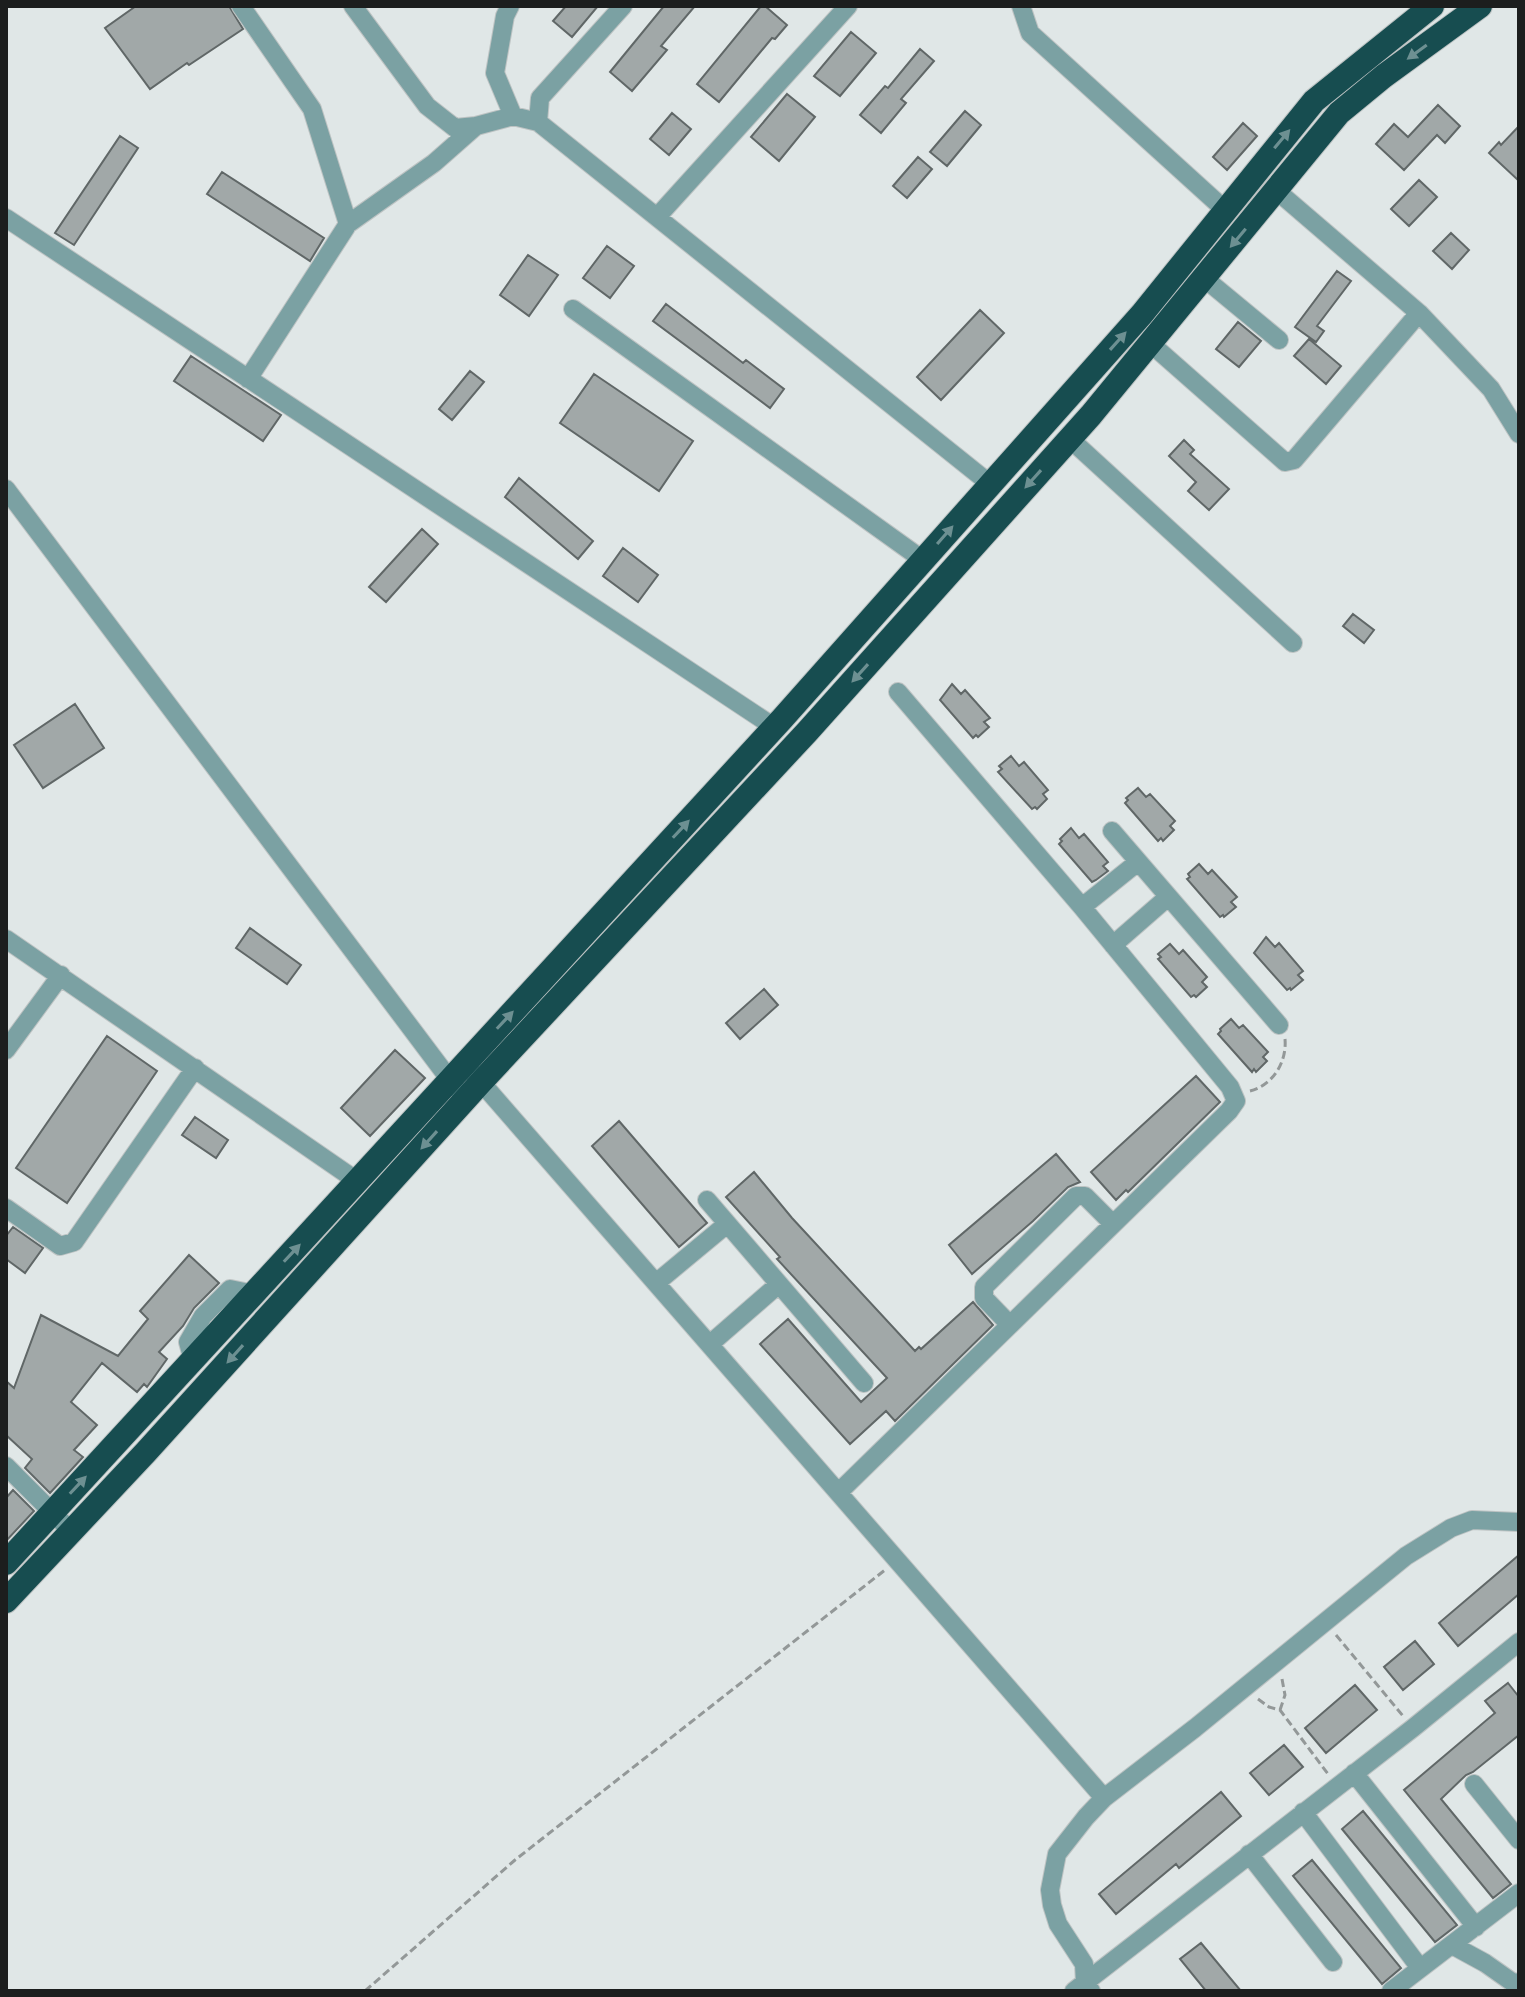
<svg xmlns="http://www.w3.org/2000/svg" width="1525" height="1997" font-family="'Noto Sans',sans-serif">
  <rect width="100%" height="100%" fill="#e0e7e7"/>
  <path fill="#a1a8a8" stroke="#606767" stroke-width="2" d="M136 6H229L243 29 189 65 187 63 150 89 105 28Z
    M566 6H598L572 37 553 21Z
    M664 6H695L661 46 667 50 632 91 610 72Z
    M761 6H765L787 25 775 39 772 38 719 102 697 84Z
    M851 32 876 53 840 96 814 76Z
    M920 49 934 61 901 99 906 103 881 133 860 115 885 86 888 88Z
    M787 94 815 117 779 161 751 137Z
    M1438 105 1460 126 1445 143 1437 135 1404 170 1376 144 1394 124 1408 137Z
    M965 111 981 125 947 166 930 152Z
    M672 113 691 129 669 155 650 139Z
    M1243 123 1257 136 1227 170 1213 157Z
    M1519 126V181L1489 153 1499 142 1501 145Z
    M120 136 138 148 74 245 55 233Z
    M918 157 932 169 907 198 893 186Z
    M222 172 324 238 310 261 207 194Z
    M1419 180 1437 197 1409 226 1391 209Z
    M1451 233 1469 250 1452 269 1433 251Z
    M607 246 634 266 610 298 583 278Z
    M528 255 558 275 529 316 500 295Z
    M1337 271 1351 281 1317 326 1324 331 1316 342 1295 327Z
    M666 304 743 363 746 360 784 389 770 408 653 321Z
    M980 310 1004 333 941 400 917 377Z
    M1238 322 1261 341 1239 367 1216 349Z
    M1309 339 1341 366 1326 384 1294 356Z
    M191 356 281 415 263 441 174 381Z
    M470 371 484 382 452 420 439 409Z
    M594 374 693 441 659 491 560 423Z
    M1184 440 1194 450 1190 454 1229 489 1209 510 1188 491 1196 482 1169 456Z
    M519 478 593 541 578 559 505 497Z
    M422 529 438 544 386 602 369 587Z
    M623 548 658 575 638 602 603 576Z
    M1353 614 1374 630 1364 643 1343 626Z
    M952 684 961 694 965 690 990 718 984 722 989 727 978 737 976 735 973 738 940 700Z
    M75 704 104 748 43 788 14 745Z
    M1011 756 1019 766 1024 762 1048 790 1043 794 1047 799 1037 809 1035 807 1032 809 998 772 1002 769 999 766Z
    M1138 788 1146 797 1150 794 1175 821 1170 826 1174 830 1163 841 1161 838 1158 841 1125 803 1128 800 1126 798Z
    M1071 828 1079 838 1084 834 1108 862 1103 866 1108 871 1096 880 1092 882 1059 844 1062 841 1060 839Z
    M1199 864 1208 874 1212 870 1237 897 1231 902 1236 907 1224 917 1223 915 1220 917 1187 879 1190 877 1188 874Z
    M250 928 301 965 287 984 236 948Z
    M1266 937 1275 947 1279 943 1303 971 1298 975 1303 980 1291 990 1290 988 1287 990 1254 953Z
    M1170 944 1179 954 1183 950 1207 977 1202 982 1207 987 1196 997 1194 995 1191 997 1158 959 1161 957 1158 954Z
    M764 989 778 1005 740 1039 726 1023Z
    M1231 1019 1239 1028 1243 1025 1268 1052 1263 1057 1267 1061 1256 1072 1254 1069 1252 1072 1218 1034 1221 1031 1220 1029Z
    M107 1036 157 1071 67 1203 16 1168Z
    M395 1050 425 1078 370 1136 341 1108Z
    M1196 1076 1220 1102 1128 1192 1126 1190 1116 1200 1091 1172Z
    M195 1117 228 1140 216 1158 182 1135Z
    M619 1121 707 1223 679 1247 592 1146Z
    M1056 1154 1080 1182 1068 1187 1033 1221 972 1274 949 1245Z
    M754 1172 792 1218 915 1351 919 1347 921 1349 973 1302 993 1325 895 1421 886 1411 850 1444 760 1344 788 1319 861 1402 887 1378 777 1259 780 1257 726 1197Z
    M13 1227 43 1248 25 1273 6 1259V1236Z
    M189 1255 219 1283 194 1308 183 1326 159 1352 167 1359 147 1387 144 1384 137 1392 102 1363 71 1402 97 1425 74 1450 83 1457 50 1493 25 1468 32 1459 6 1435V1381L14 1388 41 1315 118 1356 148 1319 140 1311Z
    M13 1490 34 1511 6 1541V1498Z
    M1519 1555V1594L1458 1646 1439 1623Z
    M1415 1641 1434 1664 1403 1690 1384 1667Z
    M1508 1683 1519 1697V1735L1473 1772 1466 1775 1441 1799 1511 1884 1493 1898 1404 1790 1495 1713 1485 1701Z
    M1355 1685 1377 1710 1326 1753 1305 1728Z
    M1284 1745 1303 1767 1269 1795 1250 1773Z
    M1221 1792 1241 1816 1179 1868 1176 1864 1116 1914 1099 1894Z
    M1363 1811 1457 1925 1435 1942 1342 1829Z
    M1312 1860 1401 1968 1382 1984 1293 1876Z
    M1201 1943 1241 1991H1206L1180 1959Z"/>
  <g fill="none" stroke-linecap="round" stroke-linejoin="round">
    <g stroke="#bdc3c3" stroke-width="20">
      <path id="minor" d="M241 6 312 109 348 224
        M353 6 427 106 455 128 476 126 513 116 538 122 989 483
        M510 6 505 16 495 73 513 116
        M1021 6 1030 33 1225 210
        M538 122 540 98 623 6
        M1277 191 1419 313 1491 389 1519 434
        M657 217 848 6
        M6 218 774 727
        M1204 278 1279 340
        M573 309 923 560
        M1150 343 1285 462 1294 460 1419 313
        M248 379 348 224 434 163 476 126
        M1069 438 1293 643
        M6 489 456 1088
        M1112 831 1279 1025
        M1082 907 1138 862
        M6 939 357 1181
        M1113 945 1168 897
        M6 1050 61 975
        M473 1073 1104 1798
        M707 1200 864 1383
        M6 1208 60 1246 74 1242 195 1068
        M656 1283 727 1224
        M1010 1325 984 1298V1287L1076 1196H1085L1113 1224
        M710 1344 779 1284
        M193 1360 188 1342 203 1316 230 1289 254 1294
        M6 1466 71 1531
        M839 1492 1229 1111 1236 1101 1230 1087 1082 907 898 692
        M1354 1773 1476 1927
        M1474 1784 1519 1840
        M1303 1812 1420 1968
        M1249 1854 1333 1962
        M1452 1945 1485 1963 1512 1982 1519 1983
        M1074 1991 1413 1728 1519 1642
        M1091 1991 1085 1983 1084 1964 1058 1924 1052 1905 1050 1890 1057 1854 1086 1817 1104 1798 1195 1728 1406 1556 1451 1528 1472 1520 1519 1522
        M1391 1991 1519 1893"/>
    </g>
    <g stroke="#bdc3c3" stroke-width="26">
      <path id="highway" d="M6 1563 782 719 1142 314 1314 101 1432 6
        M6 1601 146 1452 481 1082 807 732 1091 415 1339 113 1384 76 1480 6"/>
    </g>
    <path stroke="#939898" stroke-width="3" stroke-dasharray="8 4" stroke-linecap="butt" d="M1250 1091C1273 1085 1287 1062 1285 1039
      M1336 1635 1403 1716
      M1258 1699 1269 1707 1280 1710 1328 1774
      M1280 1710 1285 1695 1282 1679
      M365 1991 515 1860 885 1570"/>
    <use href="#minor" stroke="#7ba1a3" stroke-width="18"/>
    <use href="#highway" stroke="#174d50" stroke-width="24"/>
  </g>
  <defs><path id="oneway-solid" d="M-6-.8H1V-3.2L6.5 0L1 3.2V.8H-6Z" transform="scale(2)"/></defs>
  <g fill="#6d9092">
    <use href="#oneway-solid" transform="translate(1417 52) rotate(144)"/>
    <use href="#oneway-solid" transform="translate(1282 139) rotate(-50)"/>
    <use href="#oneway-solid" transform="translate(1238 238) rotate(130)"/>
    <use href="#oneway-solid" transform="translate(1118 341) rotate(-48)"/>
    <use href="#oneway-solid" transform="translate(1033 479) rotate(132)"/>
    <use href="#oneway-solid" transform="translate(945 535) rotate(-49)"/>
    <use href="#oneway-solid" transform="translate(860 673) rotate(132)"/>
    <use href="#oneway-solid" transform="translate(681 829) rotate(-47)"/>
    <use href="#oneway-solid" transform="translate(505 1020) rotate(-47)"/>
    <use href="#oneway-solid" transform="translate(429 1140) rotate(132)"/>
    <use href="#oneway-solid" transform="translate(292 1253) rotate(-47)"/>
    <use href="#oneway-solid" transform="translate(235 1354) rotate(132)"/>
    <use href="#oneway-solid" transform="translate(78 1485) rotate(-47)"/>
  </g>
  <rect width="1525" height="1997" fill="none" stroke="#1c1e1e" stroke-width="16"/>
</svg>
